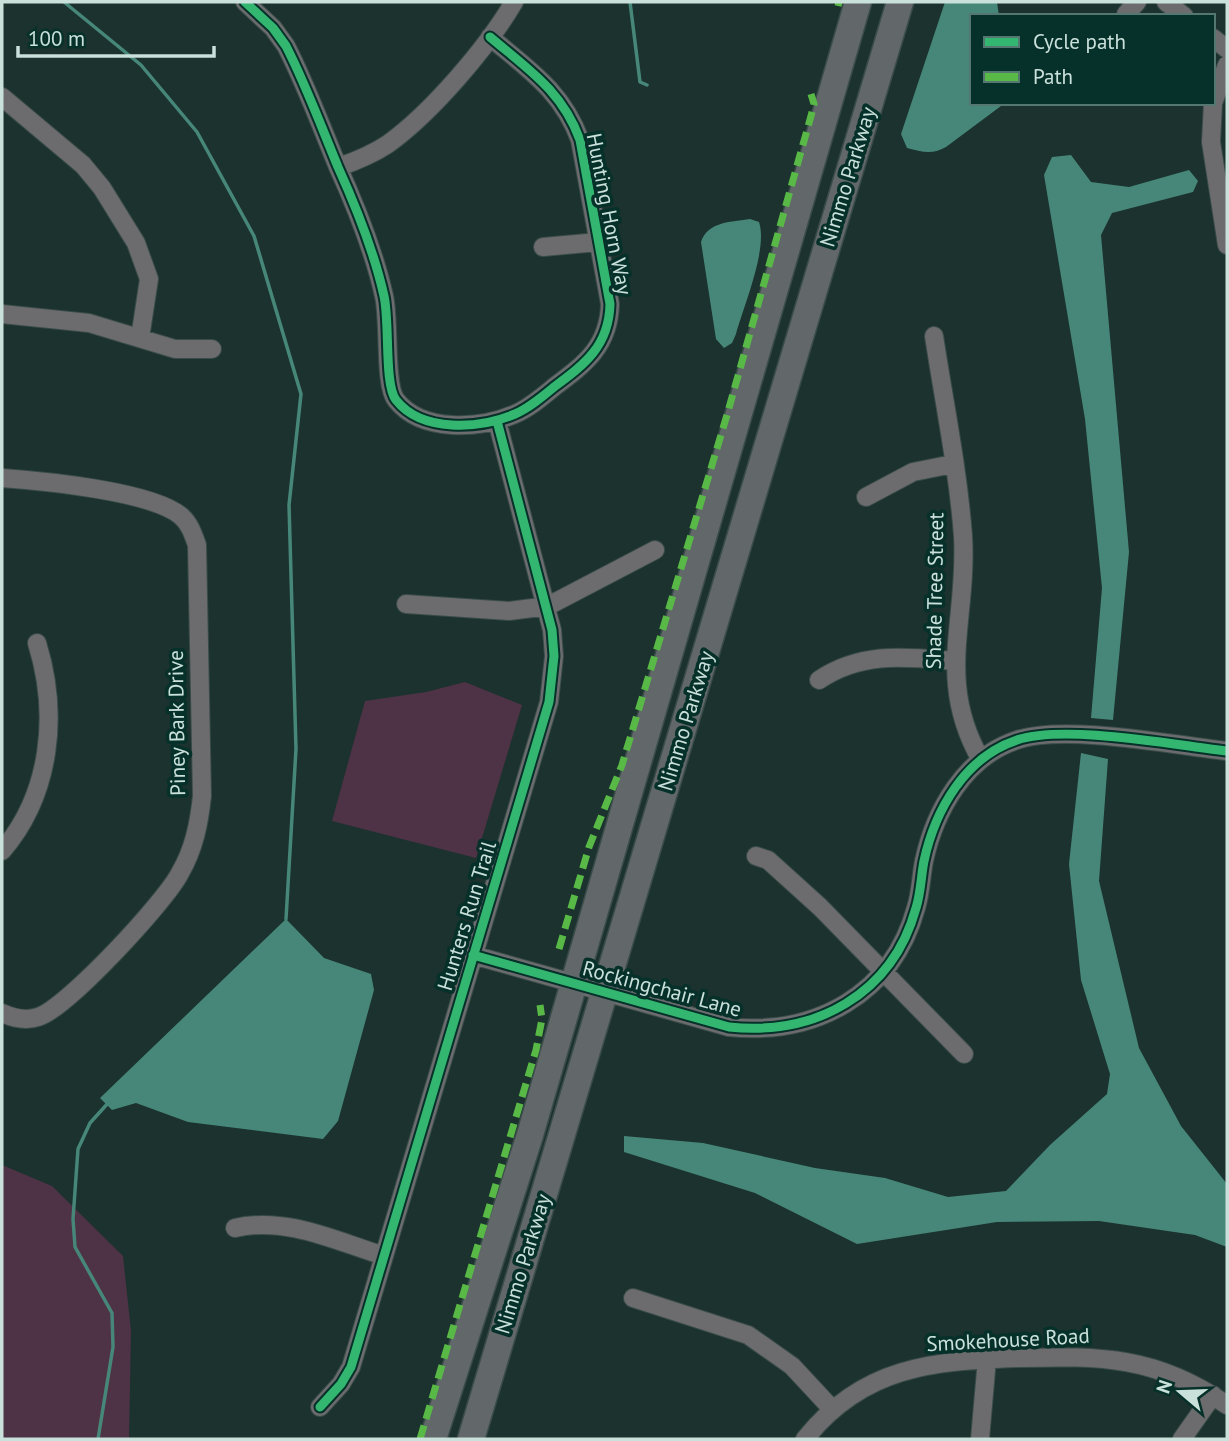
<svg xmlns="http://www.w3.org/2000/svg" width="1229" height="1441" font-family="'PT Sans',sans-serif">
  <rect width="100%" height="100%" fill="#1c322e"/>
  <path fill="#4e3246" d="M465 682 522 705 476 858 332 821 365 701 426 692Z
    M2 1165 52 1186 123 1256 131 1331 129 1439H2Z"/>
  <path fill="#46877a" d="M945 2H997L999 16H972V103H1005L946 147C932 155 922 152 907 148L901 134Z
    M1071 155 1091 182 1129 187 1189 170 1198 181 1193 192 1112 213 1101 235 1129 552 1113 720 1091 718 1102 588 1085 419 1044 175 1052 157Z
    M750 219 759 222C768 249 744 305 736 334L732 343 724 348 716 339 701 242C708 221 732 222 750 219Z
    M1081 753 1108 759 1099 881 1139 1048 1181 1126 1227 1184V1247L1195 1235 1099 1221 997 1222 857 1244 755 1193 624 1152V1136L703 1143 815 1168 885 1178 948 1197 1006 1191 1050 1145 1107 1094 1110 1074 1081 980 1069 864Z
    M286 919 324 958 371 974 374 990 338 1121 323 1139 188 1122 136 1103 112 1110 100 1098Z"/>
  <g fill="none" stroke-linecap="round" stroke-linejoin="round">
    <path stroke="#46877a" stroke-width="3.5" d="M64 2 141 65 197 132 254 236 301 394 289 505 296 749 286 919
      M630 2 640 82 647 85
      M98 1439 113 1347 112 1313 75 1247 73 1219 78 1149 90 1123 109 1102"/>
    <g stroke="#3a4c49" stroke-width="20">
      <path id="minor" d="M245 2 273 28 286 46C306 85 321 126 338 167 357 209 374 251 384 296 390 322 384 385 396 400 422 433 480 429 515 414 529 408 542 397 554 387 585 364 609 346 610 304L580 140C562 91 529 70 490 37
        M1166 2 1184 16
        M1126 14 1137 2
        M1213 38 1227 49
        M2 97 83 165 102 188 136 243 149 279 140 338
        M1213 103 1211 142 1227 245
        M1213 103 1227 65
        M339 167C356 161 373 154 388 144 431 113 487 48 514 2
        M543 247 598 242
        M2 314 89 323 175 349H212
        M934 336C944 402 958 469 963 536 968 620 935 680 981 760
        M2 478C43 481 151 491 181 516 190 524 193 534 197 545L202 796C199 824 194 849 180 873 166 901 66 1009 38 1017 26 1021 13 1018 2 1013
        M866 497 913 472 953 464
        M406 604 509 611 548 606 655 550
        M819 680C862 651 906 657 955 661
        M2 851C51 794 59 714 37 643
        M756 856 768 860 820 907 964 1054
        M473 955 729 1027C815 1036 892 995 916 908 921 892 921 876 924 861 935 810 965 757 1017 740 1065 724 1174 745 1227 751
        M235 1228C285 1216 336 1241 384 1256
        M633 1298 748 1335 792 1366 832 1409
        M320 1407 341 1384 351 1367 549 702 554 656 552 630 497 421
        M805 1439C863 1366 933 1361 1019 1358 1102 1356 1156 1356 1227 1405
        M980 1439 987 1359
        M1182 1439 1213 1395"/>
    </g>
    <g stroke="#3a4c49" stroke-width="29">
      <path id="highway" d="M433 1439 530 1135 858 2
        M471 1439 900 2"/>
    </g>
    <use href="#minor" stroke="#6c6c6e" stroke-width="18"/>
    <use href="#highway" stroke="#62686a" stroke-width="26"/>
    <path stroke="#58b947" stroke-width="7" stroke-dasharray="14 7" stroke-linecap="butt" d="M838 6 839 2
      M559 949 589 847 622 765 727 415 811 116 814 104 811 94
      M420 1439 536 1050 542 1019 540 1005"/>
    <g stroke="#06312a" stroke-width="13">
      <path id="cycleway" d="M245 2 273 28 286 46C306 85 321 126 338 167 357 209 374 251 384 296 390 322 384 385 396 400 422 433 480 429 515 414 529 408 542 397 554 387 585 364 609 346 610 304L580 140C562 91 529 70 490 37
        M473 955 729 1027C815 1036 892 995 916 908 921 892 921 876 924 861 935 810 965 757 1017 740 1065 724 1174 745 1227 751
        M320 1407 341 1384 351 1367 549 702 554 656 552 630 497 421"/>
    </g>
    <use href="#cycleway" stroke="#33b770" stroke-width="9"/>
  </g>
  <g text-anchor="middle" stroke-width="7" stroke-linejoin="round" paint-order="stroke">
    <g font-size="21" fill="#cae0db" stroke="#06312a">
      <text transform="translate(848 177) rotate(-73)" y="7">Nimmo Parkway</text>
      <text transform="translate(609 214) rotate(79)" y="7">Hunting Horn Way</text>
      <text transform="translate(935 591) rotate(-89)" y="7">Shade Tree Street</text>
      <text transform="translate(686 721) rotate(-73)" y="7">Nimmo Parkway</text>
      <text transform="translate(177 723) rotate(-91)" y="7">Piney Bark Drive</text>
      <text transform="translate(467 916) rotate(-73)" y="7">Hunters Run Trail</text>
      <text transform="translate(662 989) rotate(15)" y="7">Rockingchair Lane</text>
      <text transform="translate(523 1264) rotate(-73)" y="7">Nimmo Parkway</text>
      <text transform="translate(1008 1340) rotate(-3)" y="7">Smokehouse Road</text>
    </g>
  </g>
  <rect width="1229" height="1441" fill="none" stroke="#cae0db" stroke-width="7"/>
  <rect x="970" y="14" width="245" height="91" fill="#06312a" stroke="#547771" stroke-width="2"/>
  <rect x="984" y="37" width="35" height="10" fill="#33b770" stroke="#547771" stroke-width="2"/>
  <text x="1033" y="49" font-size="21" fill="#cae0db">Cycle path</text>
  <rect x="984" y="72" width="35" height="10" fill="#58b947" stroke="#547771" stroke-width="2"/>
  <text x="1033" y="84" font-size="21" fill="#cae0db">Path</text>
  <g transform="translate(1180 1392) rotate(289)" stroke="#06312a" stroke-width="5" paint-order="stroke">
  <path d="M0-5L12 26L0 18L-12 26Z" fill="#cae0db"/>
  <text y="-10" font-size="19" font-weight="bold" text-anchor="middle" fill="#cae0db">N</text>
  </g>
  <path d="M18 46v10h196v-10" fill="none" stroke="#cae0db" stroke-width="3.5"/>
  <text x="28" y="46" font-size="21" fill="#cae0db" stroke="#06312a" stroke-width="5" paint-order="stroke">100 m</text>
</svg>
